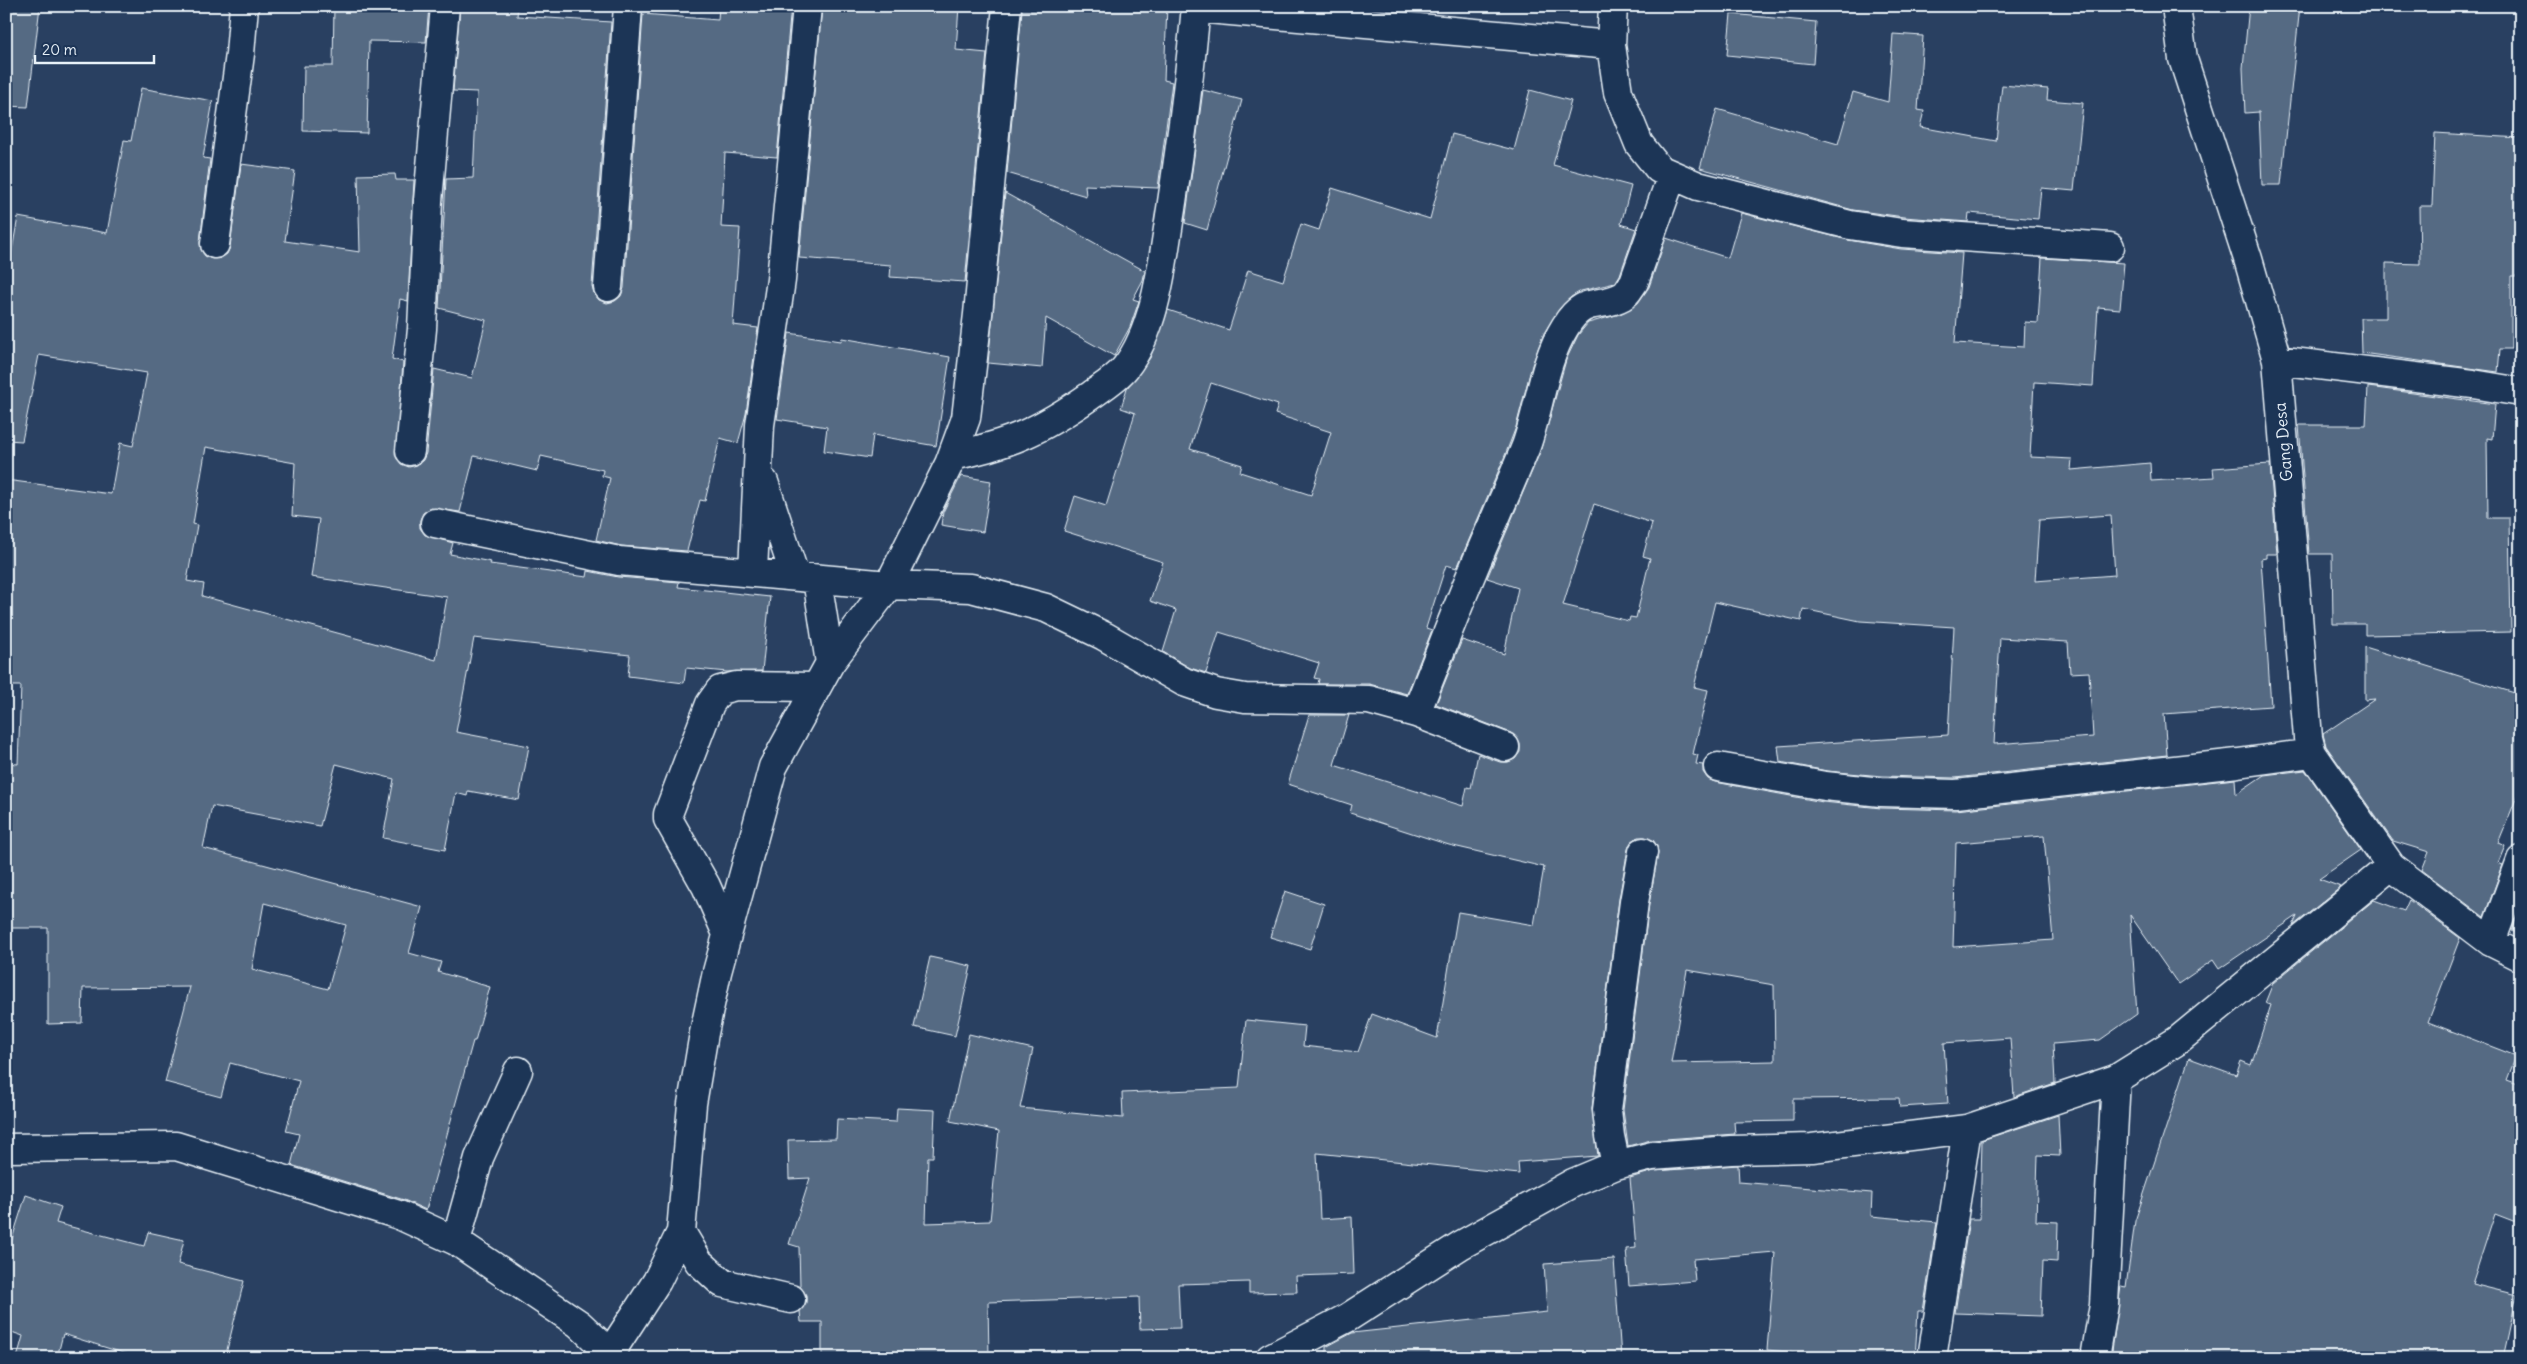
<svg xmlns="http://www.w3.org/2000/svg" width="2527" height="1364" font-family="Delius,sans-serif">
  <rect width="100%" height="100%" fill="#294061"/>
  <filter id="ink" filterUnits="userSpaceOnUse"><feTurbulence type="fractalNoise" baseFrequency=".02" numOctaves="2"/><feDisplacementMap in="SourceGraphic" scale="10" xChannelSelector="R" yChannelSelector="G"/><feConvolveMatrix kernelMatrix="1 2 1 2 8 2 1 2 1" color-interpolation-filters="sRGB"/></filter>
  <g filter="url(#ink)">
    <path fill="#556a83" stroke="#e8f1f8" fill-rule="evenodd" d="M6 6H40L28 107 6 106Z
      M334 6H429L426 42 369 41 367 133 303 131 304 66H333Z
      M460 6H518L517 16 611 22 592 286 594 293 599 300 607 303 615 301 621 296 624 288 643 14 718 20 719 6H791L777 157 725 153 721 227 740 228 733 325 758 328 746 414 738 443 720 438 705 501 700 500 687 551 621 546 596 540 610 478 602 476 603 470 541 456 537 471 474 456 460 512 431 508 423 513 420 520V528L425 535 453 543 450 554 491 562 490 564 587 577 588 571 618 577 679 582 678 587 770 597 762 671 727 672 686 668 684 683 628 676 630 655 474 638 456 732 529 746 519 800 468 791 467 796 456 793 445 850 383 838 394 779 336 764 320 826 212 806 203 848 422 907 409 953 441 962 438 972 490 987 475 1041H473L426 1210 404 1200 291 1165 299 1134 286 1131 299 1081 230 1063 221 1097 165 1082 190 987 83 988 82 1023 48 1024V928H10V863H6V763L18 764 21 686H6V480L111 494 120 443 133 446 147 373 39 355 22 441 6 440V284L18 217 107 233 124 140 131 141 141 88 213 101 203 158 210 159 200 242 201 250 205 256 212 259 221 258 227 254 230 247 241 164 295 171 285 241 360 252 358 175 395 174 396 180H414L408 301 400 299 392 359 403 362 396 457 401 464 409 467 417 465 423 460 426 453 434 369 472 378 486 320 439 308 446 179 473 178 477 92 453 91ZM206 447 295 463 292 516 319 519 311 577 447 597 436 660 202 596 204 584 187 581 197 525 193 524ZM264 903 346 925 328 989 252 969Z
      M822 6H959L956 50 987 53 965 282 890 277 891 265 799 258Z
      M1095 6H1167L1164 80 1172 82 1158 188 1085 185 1086 196 1007 173 1022 10 1094 12Z
      M2249 6H2300L2281 185H2262L2259 112 2245 113 2243 68Z
      M1731 14 1816 22 1813 64 1727 55Z
      M1893 34 1923 36 1918 110 1924 111 1920 127 1996 141 2002 85 2048 89 2047 100 2083 103 2074 191 2041 188 2038 219 1969 213 1968 222 1904 217 1853 210 1700 168 1717 109 1838 144 1853 92 1888 102Z
      M1203 90 1242 100 1207 230 1185 223Z
      M1530 90 1571 101 1553 165 1631 186 1621 224 1636 229 1620 275 1615 283 1581 291 1571 297 1560 308 1544 333 1532 365 1516 427 1504 458 1457 568 1446 565 1426 628 1432 630 1407 694 1369 684H1318L1319 679 1314 678 1319 663 1219 632 1206 673 1190 668 1163 652 1176 610 1150 601 1163 562 1064 531 1075 496 1106 506 1135 413 1121 408 1127 388 1150 358 1168 310 1229 330 1248 270 1283 281 1301 224 1319 230 1332 188 1430 219 1452 134 1514 150ZM1211 383 1278 405 1275 414 1331 432 1311 495 1240 472 1242 465 1190 449Z
      M2435 133 2521 138V276H2511V349H2500L2498 372 2362 353 2361 318H2386V263L2420 264 2419 206H2432Z
      M1005 193 1145 271 1143 280 1133 299 1139 301 1130 327 1114 356 1046 318 1042 368 988 363Z
      M1741 213 1848 240 1901 249 1962 253 1955 343 2024 347 2025 322 2038 323 2042 258 2124 263 2120 309 2098 307 2093 386 2034 382 2030 457 2072 459 2071 470 2150 463 2151 481 2214 477 2213 468 2270 464 2277 554H2266V558L2261 559 2271 706 2164 714 2167 755 1955 778 1882 776 1827 771 1780 762 1778 746 1948 735 1954 627 1860 621 1803 609 1801 621 1715 602 1694 687 1708 690 1693 754 1698 755 1696 764 1703 765V772L1708 779 1715 782 1823 802 1881 808 1956 810 2235 779 2236 794 2264 775 2305 770 2361 850 2319 879 2341 887 2293 926 2297 916 2219 969 2213 960 2178 984 2130 915 2137 1014 2100 1040 2053 1044 2055 1083 2014 1097 2010 1038 1944 1043 1948 1104 1900 1107 1899 1098 1793 1099V1121L1734 1122 1735 1134 1651 1140 1628 1146 1623 1110 1649 904 1658 854 1657 846 1653 840 1645 837H1638L1631 842 1628 849 1619 899 1592 1108 1598 1156 1518 1162 1519 1174 1317 1153 1320 1219 1352 1217 1354 1274 1296 1276 1297 1292 1249 1293V1282L1178 1284 1180 1328 1140 1329 1139 1297 988 1302 989 1358 822 1356V1322H801L800 1311 806 1303V1295L800 1286 799 1247 789 1244 810 1178 789 1179 788 1140 836 1139 837 1119 896 1122 897 1108 935 1110 933 1157H928L926 1223 990 1221 999 1131 950 1121 969 1034 1033 1049 1020 1108 1123 1118 1122 1093 1239 1088 1246 1020 1305 1026 1303 1046 1358 1052 1372 1014 1437 1038 1458 912 1534 925 1544 867 1449 845 1350 813 1352 805 1288 784 1309 715H1349L1334 765 1463 806 1467 787 1471 788 1478 754 1500 762H1508L1515 759 1520 752V744L1517 738 1511 733 1436 704 1462 640 1504 654 1518 588 1487 578 1540 452 1566 360 1578 335 1588 323 1620 314 1638 303 1649 287 1666 238 1728 258ZM1594 504 1652 523 1643 556 1650 558 1636 618 1630 617 1629 621 1563 605ZM2111 515 2115 575 2035 581 2039 520ZM2000 638 2068 642 2070 673 2089 672 2093 737 1994 744ZM2044 836 2053 940 1953 947 1956 843ZM1687 970 1774 985 1775 1061 1671 1063Z
      M789 333 841 341 842 338 950 357 936 446 873 435 870 458 824 451 827 427 777 419Z
      M2368 387 2495 404 2492 439 2487 438 2488 518H2509L2511 632 2365 635V624H2333L2332 554H2309L2299 425H2366Z
      M961 476 991 481 983 532 941 525 943 512Z
      M2365 647 2521 695V787L2498 843 2505 846 2498 863 2503 865 2484 917 2422 870 2429 852 2393 841 2326 746 2323 734 2375 699 2365 700Z
      M1285 891 1324 904 1310 949 1270 937Z
      M2374 900 2404 911 2409 900 2460 938 2428 1022 2516 1056 2507 1080 2521 1085V1224L2495 1214 2472 1284 2517 1295 2503 1358H2111L2121 1286 2126 1287 2135 1221 2189 1058 2236 1075 2241 1061 2251 1065 2271 1005 2265 1003 2273 983Z
      M2521 906V935L2512 931Z
      M930 957 971 966 955 1036 914 1027Z
      M2058 1115 2060 1156 2038 1155 2036 1221 2058 1222 2057 1262 2043 1261 2041 1316 1955 1313 1969 1219H1980L1982 1140Z
      M1738 1165 1739 1182 1872 1193 1871 1216 1937 1222 1923 1311H1918L1915 1358H1818V1355L1767 1350 1775 1252 1693 1259 1695 1281 1629 1286 1626 1249 1636 1248 1630 1178 1654 1171Z
      M26 1195 61 1207 56 1223 144 1246 148 1232 184 1240 178 1264 244 1281 225 1358H139L63 1334 57 1358H17L23 1336 6 1330V1258Z
      M1614 1259 1621 1358H1326V1347L1352 1333 1547 1312 1544 1264Z"/>
    <g fill="none" stroke-linecap="round" stroke-linejoin="round">
      <g stroke="#e8f1f8" stroke-width="31">
        <path id="street" d="M1613 6 1611 45 1618 92 1639 144 1659 169 1698 186 1850 225 1902 233 2110 247
          M2176 6 2183 59 2248 259 2277 360 2308 738 2312 753 2391 866 2491 942 2521 957
          M1196 8 1611 45
          M215 244 240 54 244 6
          M608 287 628 6
          M2277 360 2473 384 2521 392
          M410 451 422 329 428 201 445 6
          M952 456C1011 444 1041 430 1090 396 1101 388 1116 379 1125 368 1157 328 1163 258 1171 209 1181 142 1190 74 1196 6
          M764 482 795 576
          M435 523 619 561 889 585 971 588 1046 608 1104 636 1184 682 1216 693 1245 698 1369 700 1416 713 1505 747
          M753 571 760 425 781 280 807 6
          M817 579 830 663
          M1416 713C1442 648 1466 583 1495 519 1505 495 1516 471 1526 446 1540 407 1543 362 1565 327 1585 294 1598 310 1623 296 1627 294 1631 286 1634 282L1672 175
          M1718 767 1825 786 1881 792 1956 794 2238 763 2312 753
          M727 934 706 886 668 819V814L710 704 720 690 736 686 816 687
          M2491 942 2521 860
          M6 1148 176 1146 399 1215 456 1241 579 1324 596 1340 606 1358
          M1616 1165 1610 1136 1607 1110 1634 902 1643 852
          M681 1232 699 1262 722 1283 791 1299
          M456 1241 479 1158 518 1071
          M607 1358 657 1281 681 1232 692 1104 704 1033 717 972 773 767 830 663 889 585 949 464 966 418 978 314 1007 6
          M1270 1358 1347 1318 1461 1245 1573 1183 1616 1165 1652 1156 1731 1150 1812 1148 1967 1129 2116 1079 2177 1041 2391 866
          M1932 1358 1967 1129
          M2095 1358 2104 1304 2116 1079"/>
      </g>
      <use href="#street" stroke="#1d3557" stroke-width="28"/>
    </g>
  </g>
  <g text-anchor="middle" stroke-width="5" stroke-linejoin="round" paint-order="stroke">
    <g font-size="16" fill="#e8f1f8" stroke="#1d3557">
      <text transform="translate(2283 442) rotate(-95)" y="6">Gang Desa</text>
    </g>
  </g>
  <rect width="2527" height="1364" fill="none" stroke="#1d3557" stroke-width="25"/>
  <rect x="12" y="12" width="2502" height="1339" fill="none" stroke="#e8f1f8" stroke-width="2" filter="url(#ink)"/>
  <path d="M35 55v8h119v-8" fill="none" stroke="#e8f1f8" stroke-width="2.5"/>
  <text x="42" y="55" font-size="15" fill="#e8f1f8" stroke="#1d3557" stroke-width="4" paint-order="stroke">20 m</text>
</svg>
